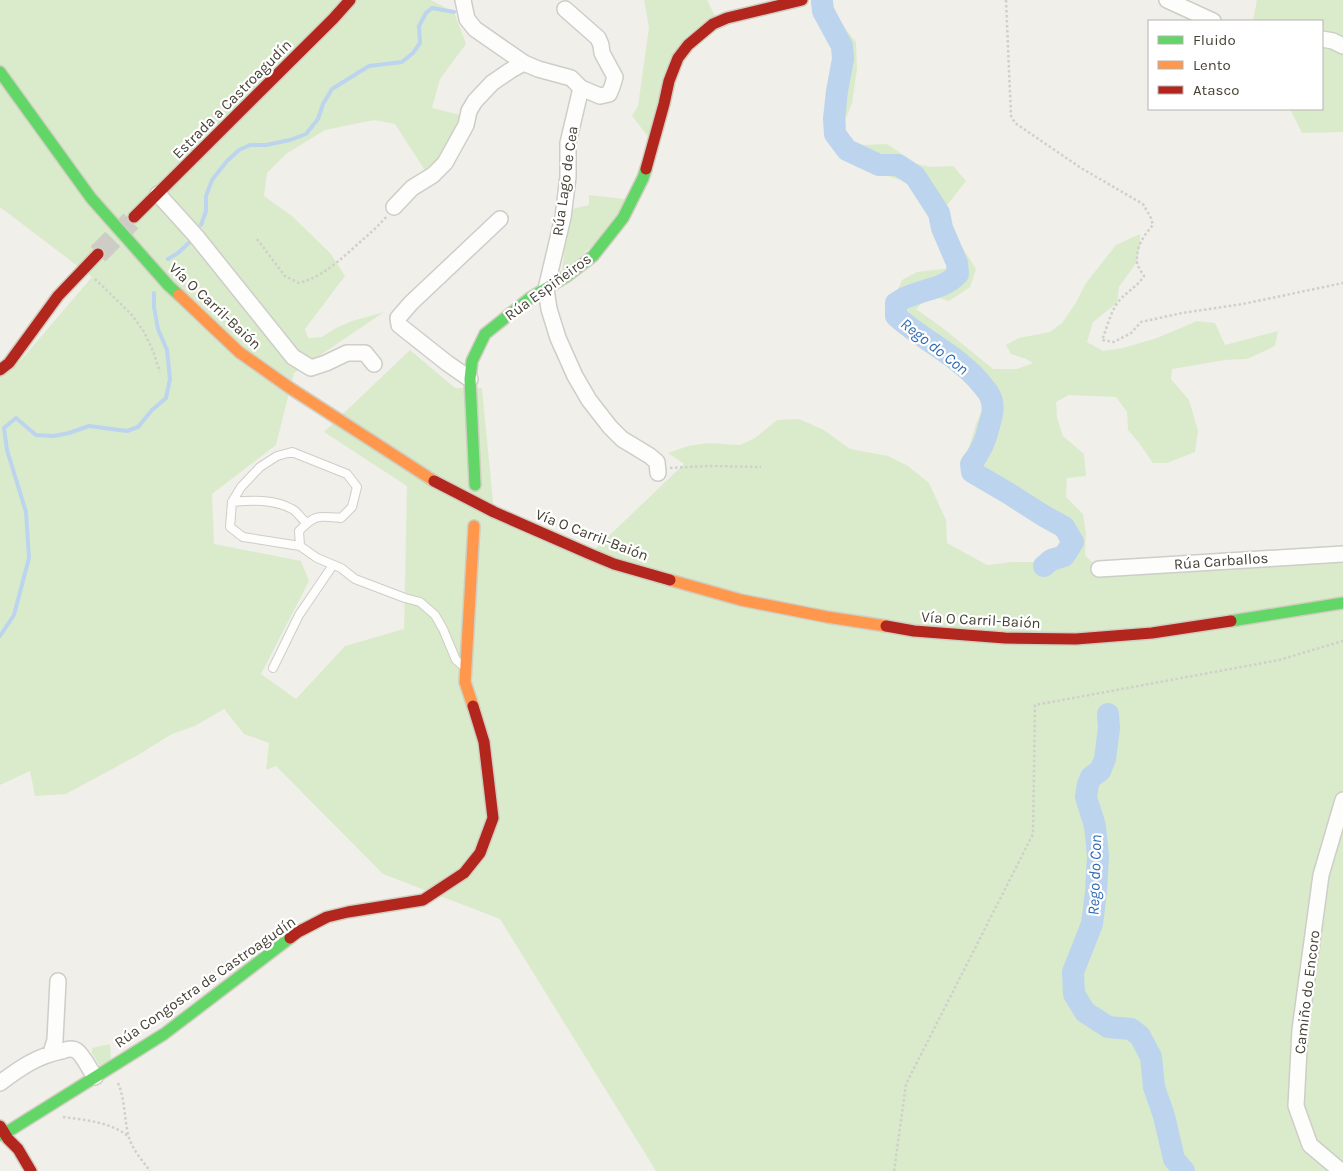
<svg xmlns="http://www.w3.org/2000/svg" width="1343" height="1171" font-family="Karla,sans-serif">
  <rect width="100%" height="100%" fill="#f0efea"/>
  <path fill="#daebcb" d="M0 0H431L454 12 466 44 440 79 432 108 460 115C452 136 444 158 426 172L395 124 374 120 325 130 286 154 267 173 264 196 292 216 331 254 345 276 305 329 308 338 322 337 336 328 352 321 384 312 294 373 276 445 212 494 214 544 301 561 309 581 261 674 296 699 345 646 404 629 407 486 324 432 410 350 455 388H482L494 512 590 554 684 464 668 453 688 446 708 443 740 445 755 438 777 420 799 419 824 430 850 449 888 456 908 466 929 483 946 520 947 543 987 565 1012 562H1034L1054 553 1065 544 1056 531 970 477 964 465 976 424 984 406 976 393 958 373 896 328 888 313 902 280 917 272 950 268 930 218 919 192 901 180 874 172 854 162 842 154 828 128 838 55 817 14 813 0H833L832 3 843 26 856 42 857 69 852 103 846 118V130L853 143 864 145 887 144 917 164 931 167 953 166 966 181 944 209 953 233 976 269 970 287 949 301 939 298 925 300 916 309 944 329 993 369H1017L1033 363 1026 359 1011 354 1006 345 1019 338 1050 332 1062 323 1075 304 1086 283 1116 245 1140 234V244L1137 262 1119 287 1117 303 1093 322 1087 342 1103 351 1123 348 1157 338 1197 321 1215 323 1225 345 1278 331 1275 346 1247 359 1225 360 1172 369 1171 379 1189 400 1198 431 1195 452 1167 463H1153L1139 443 1128 430 1127 412 1116 397 1069 395 1056 402 1057 418 1063 436 1084 454 1086 476 1067 478 1066 497 1083 514 1086 534 1085 555 1099 569 1343 554V1171H656L500 919 383 874 276 766 266 770 269 743 244 734 224 709 195 726 172 734 138 755 66 794 35 796 30 771 0 785V376L21 360 92 277 0 207Z
    M644 0H707L718 22 688 45 653 143 632 116 638 106 649 27Z
    M1257 0H1343V132L1302 133 1290 109H1322V21H1253Z
    M589 195 625 199 623 218 562 273 568 210 589 205Z
    M110 1044 111 1061 100 1067 92 1053V1048Z"/>
  <g fill="none" stroke-linecap="round" stroke-linejoin="round">
    <path stroke="#bcd4ee" stroke-width="4" d="M201 225 206 211V196L212 180 227 161 239 150 250 145H266L290 140 306 134 318 119 323 104 332 89 369 66 402 62 413 53 420 43 419 26 426 13 432 8 454 12
      M168 259 178 253 192 240
      M0 636 14 615 29 558 26 512 7 450 4 428 16 418 36 435 54 436 69 433 89 426 127 431 138 427 152 410 166 398 170 379 167 350 158 329 154 307V293"/>
    <path stroke="#bcd4ee" stroke-width="22" d="M822 2 823 11 842 46 843 59 837 91 834 119 835 134 847 150 879 165H898L915 176 939 213 942 228 957 263 958 274C944 289 924 289 907 297 903 298 900 301 896 303V316C923 341 960 356 983 386 985 389 989 393 990 396 995 406 992 416 989 426 986 440 980 453 971 464L972 472 1008 493 1044 516 1064 527 1073 542 1064 556 1051 560 1044 566
      M1108 714 1109 728 1105 759 1100 771 1091 777 1088 784 1086 797 1095 826 1098 856 1096 892 1092 924 1073 972 1074 994 1085 1012 1108 1027 1131 1029 1140 1036 1151 1057 1154 1087 1164 1116 1174 1159 1184 1171"/>
    <path stroke="#ceccc6" stroke-width="21" stroke-dasharray="21 11" stroke-linecap="butt" d="M98 254 131 221"/>
    <g stroke="#cecdc8" stroke-width="10">
      <path id="lane" d="M232 502C252 500 274 499 292 509 298 512 301 519 307 523
        M300 546 243 537 230 527 232 502 241 487 260 467 277 456 292 452 347 474 357 487 352 507 341 518C319 516 315 514 299 531L300 546 317 558 341 568 355 579 405 598 420 602 435 615 443 629 456 660 462 665
        M273 668 299 615 333 565"/>
    </g>
    <g stroke="#cecdc8" stroke-width="18">
      <path id="street" d="M463 0 467 19 475 29 524 63 538 69 571 78 581 88 600 96 609 94 612 87 615 77 602 53 601 45 598 38 565 9
        M1167 0 1213 21
        M1322 39 1333 41 1343 46
        M581 88 568 143V177L563 217 546 289 549 309 558 338 575 376 589 400 610 427 622 439 650 456 657 462 658 473
        M158 194 196 236 293 357 311 368 326 363 347 353H365L374 364
        M394 207 412 188 433 175 445 163 466 125 469 111 475 101 492 83 511 70 524 63
        M470 379 447 363 399 325 398 318 411 303 500 219
        M1099 569 1343 554
        M51 1053 55 1040 58 981
        M0 1083C20 1068 37 1056 62 1051 67 1049 73 1048 77 1051 83 1055 90 1070 95 1077
        M1341 1171 1310 1145 1296 1106 1300 1030 1321 875 1343 800"/>
    </g>
    <g stroke="#d0cec1" stroke-width="14">
      <path id="fast" d="M0 72 91 198 169 286 179 295
        M475 485 470 379 472 361 485 334 530 298 567 276 593 256 623 218 643 178 646 169
        M1231 621 1343 603
        M0 1135 12 1129 164 1034 290 938"/>
    </g>
    <g stroke="#d0cec1" stroke-width="14">
      <path id="slow" d="M179 295 239 352 290 388 434 481
        M670 580 741 600 827 617 886 626
        M473 706 465 682 474 526"/>
    </g>
    <g stroke="#d0cec1" stroke-width="14">
      <path id="jam" d="M646 169 664 104 669 81 678 58 688 45 713 24 727 18 802 0
        M134 217 333 19 350 0
        M0 370 9 363 58 296 98 254
        M434 481 494 512 590 554 614 564 670 580
        M886 626 914 631 1005 638 1076 639 1152 633 1231 621
        M290 938 298 932 327 917 348 912 423 900 464 873 480 853 493 818 484 742 473 706
        M0 1126 8 1139 18 1149 31 1171"/>
    </g>
    <path stroke="#d1cfcb" stroke-width="2.5" stroke-dasharray="2.5 2.5" stroke-linecap="butt" d="M1006 0 1011 116 1015 123 1081 168 1143 204 1151 218 1153 225C1144 235 1136 247 1137 261 1137 266 1141 271 1144 276 1137 287 1126 292 1118 302 1110 313 1107 328 1102 340L1114 342 1131 333 1141 322 1182 313 1243 304 1343 283
      M257 239 285 276 299 283C320 277 333 266 349 252 362 240 375 230 387 216
      M95 279 132 315 144 332 153 351 160 372
      M670 468 709 466 761 467
      M118 1083C125 1099 124 1116 128 1134 131 1148 142 1160 150 1171
      M63 1117C86 1120 110 1122 128 1136
      M894 1171 906 1084 1033 834 1035 705 1279 660 1343 641"/>
    <use href="#lane" stroke="#fdfdfc" stroke-width="8"/>
    <use href="#street" stroke="#fdfdfc" stroke-width="15"/>
    <use href="#fast" stroke="#63d668" stroke-width="11"/>
    <use href="#slow" stroke="#ff974d" stroke-width="11"/>
    <use href="#jam" stroke="#b3261e" stroke-width="11"/>
  </g>
  <g text-anchor="middle" stroke-width="4.5" stroke-linejoin="round" paint-order="stroke">
    <g font-size="15" fill="#474236" stroke="#fff">
      <text transform="translate(232 99) rotate(-45)" y="5">Estrada a Castroagudín</text>
      <text transform="translate(565 181) rotate(-82)" y="5">Rúa Lago de Cea</text>
      <text transform="translate(548 287) rotate(-36)" y="5">Rúa Espiñeiros</text>
      <text transform="translate(215 306) rotate(43)" y="5">Vía O Carril-Baión</text>
      <text transform="translate(592 535) rotate(21)" y="5">Vía O Carril-Baión</text>
      <text transform="translate(1221 561) rotate(-4)" y="5">Rúa Carballos</text>
      <text transform="translate(981 620) rotate(3)" y="5">Vía O Carril-Baión</text>
      <text transform="translate(205 982) rotate(-35)" y="5">Rúa Congostra de Castroagudín</text>
      <text transform="translate(1307 992) rotate(-83)" y="5">Camiño do Encoro</text>
    </g>
    <g font-size="16" font-style="italic" fill="#316bb1" stroke="#fff">
      <text transform="translate(935 346) rotate(38)" y="6">Rego do Con</text>
      <text transform="translate(1094 875) rotate(-88)" y="6">Rego do Con</text>
    </g>
  </g>
  <rect x="1148" y="20" width="175" height="90" fill="#ffffff" stroke="#b5b3af"/>
  <rect x="1158" y="36" width="25" height="8" fill="#63d668" stroke="#b5b3af"/>
  <text x="1193" y="45" font-size="15" fill="#474236">Fluido</text>
  <rect x="1158" y="61" width="25" height="8" fill="#ff974d" stroke="#b5b3af"/>
  <text x="1193" y="70" font-size="15" fill="#474236">Lento</text>
  <rect x="1158" y="86" width="25" height="8" fill="#b3261e" stroke="#b5b3af"/>
  <text x="1193" y="95" font-size="15" fill="#474236">Atasco</text>
</svg>
